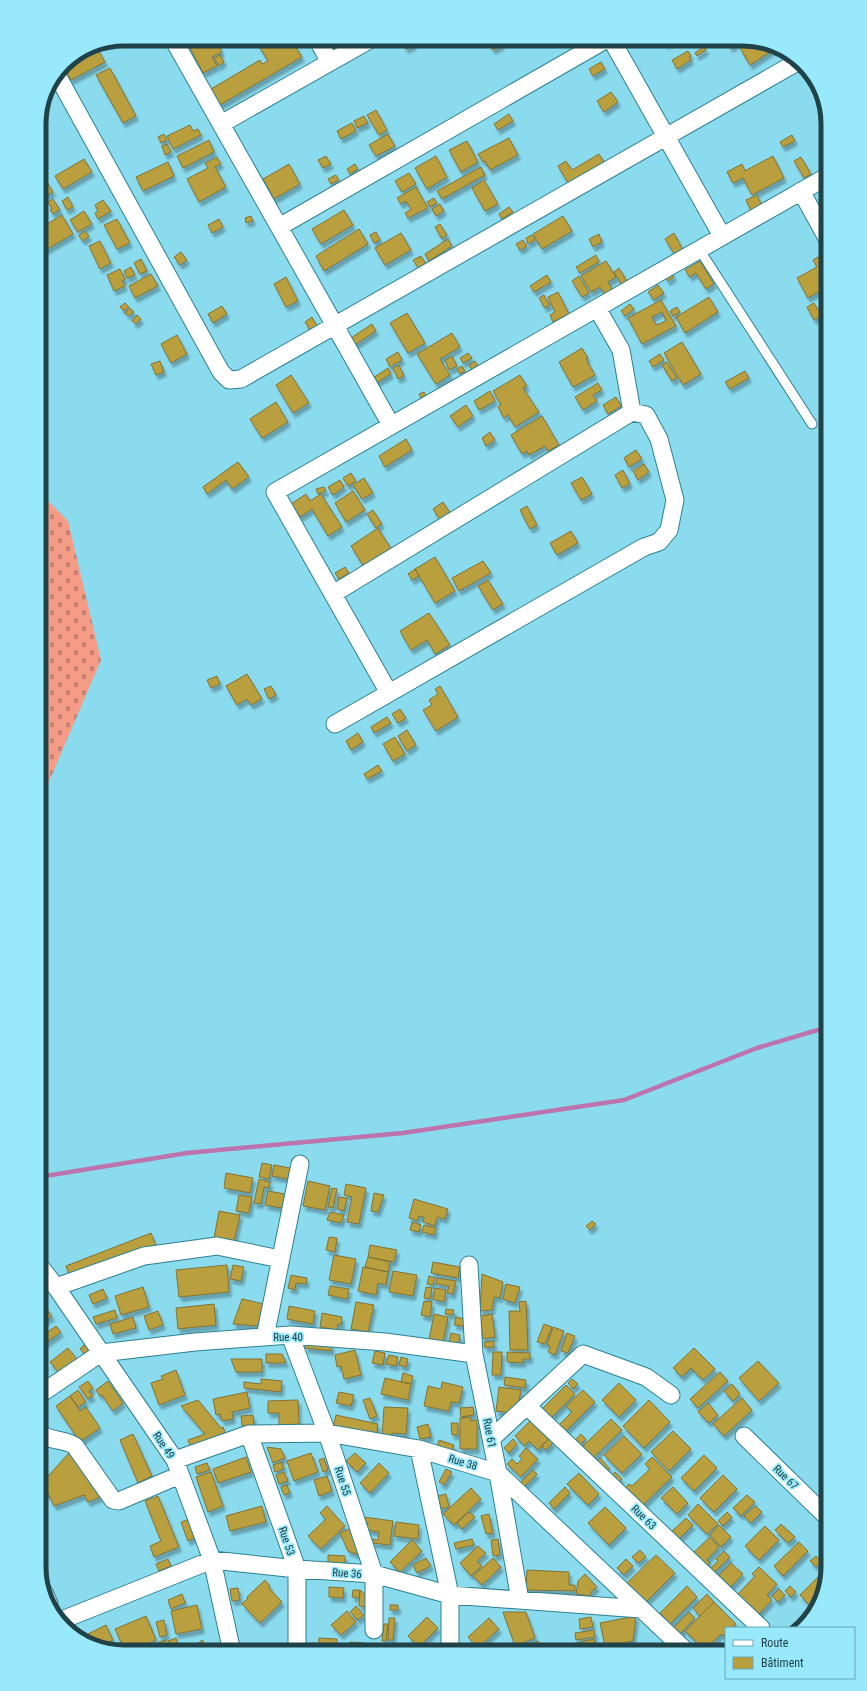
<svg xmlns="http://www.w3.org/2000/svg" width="867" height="1691" font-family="'Roboto Condensed',sans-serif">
  <defs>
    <pattern id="cemetery-stones" width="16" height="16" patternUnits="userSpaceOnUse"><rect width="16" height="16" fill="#f59c87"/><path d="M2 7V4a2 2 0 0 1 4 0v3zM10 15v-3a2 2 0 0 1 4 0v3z" fill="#c68170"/></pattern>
    <filter id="shadow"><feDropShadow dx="2.5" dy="4.5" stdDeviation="1" flood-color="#0004"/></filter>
  </defs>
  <rect width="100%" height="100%" fill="#8bdbee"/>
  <path fill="url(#cemetery-stones)" d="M39 492 68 521 101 660 39 805Z"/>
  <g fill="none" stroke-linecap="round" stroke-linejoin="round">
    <path stroke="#bc73ae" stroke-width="4.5" d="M39 1177 187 1153 403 1133 624 1100 757 1048 828 1027"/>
  </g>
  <path fill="#b99f3c" stroke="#827235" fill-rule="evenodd" filter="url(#shadow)" d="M188 39H215L222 52 212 57 217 66 203 73 186 40Z
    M255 39H291L302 57 220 105 211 89 260 60 262 64 268 61Z
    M327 39H344L346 42 333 49Z
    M404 39H411L414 45 406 49 401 40Z
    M499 39 502 45 493 50 489 44Z
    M663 39H675L666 45Z
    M728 39H732L736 45 730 48 726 40Z
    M742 39H749L775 49 750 65 740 48 745 45Z
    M704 46 706 50 697 56 695 53Z
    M97 48 105 62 71 80 63 66Z
    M688 51 691 56 689 57 691 60 677 69 672 60Z
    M220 55 224 62 219 66 214 58Z
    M601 62 605 69 593 76 589 69Z
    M110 68 136 116 123 123 96 75Z
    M611 92 618 102 604 112 597 101Z
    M376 110 387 130 379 135 367 115Z
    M509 114 513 121 498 130 494 124Z
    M364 116 368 123 357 128 354 121Z
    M352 123 356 131 341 139 337 131Z
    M190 125 193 131 198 129 201 135 173 149 167 136Z
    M164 134 167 140 161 143 158 137Z
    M388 134 395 146 376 156 369 145Z
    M792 135 795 141 783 147 780 142Z
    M509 138 518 155 490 170 485 161 483 162 478 154Z
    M209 140 214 152 183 168 177 156Z
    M467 141 478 162 461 172 449 150Z
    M167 144 171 152 165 155 162 146Z
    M599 154 604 162 568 183 558 166 566 161 572 170Z
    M326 156 331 164 323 168 318 160Z
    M436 156 447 177 427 189 415 168Z
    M773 156 784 178 752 195 743 178 733 183 727 172 742 164 745 171Z
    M217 157 221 164 215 167 226 187 199 202 187 179 208 168 205 163Z
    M801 157 811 174 804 178 794 161Z
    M84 159 92 172 63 189 55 176Z
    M168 162 174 176 143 191 136 177Z
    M289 164 300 184 274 199 263 179Z
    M355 164 358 169 350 174 347 169Z
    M481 167 485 175 442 199 437 191Z
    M409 173 416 184 402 192 395 181Z
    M336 175 339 180 331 184 328 179Z
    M484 180 498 204 485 211 472 188Z
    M47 182 53 192 39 200V186Z
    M416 187 428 208 408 218 405 213 411 209 406 201 401 204 397 198Z
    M757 195 762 206 751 211 746 200Z
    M68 197 73 207 67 210 62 201Z
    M434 198 437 203 430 207 427 202Z
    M53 199 60 210 53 214 50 210 52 209 48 202Z
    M103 200 111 211 98 219 95 213 98 211 95 205Z
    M440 204 444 211 436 216 432 209Z
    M509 207 513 212 502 219 499 214Z
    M344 210 353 225 321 244 312 229Z
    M84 211 92 224 78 232 70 220Z
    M62 215 73 234 44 251 42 245 44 244 39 235V229Z
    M251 216 253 221 246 223 245 218Z
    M563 216 572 231 542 249 533 234Z
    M117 219 130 243 117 249 104 225Z
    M219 219 223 227 212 233 208 225Z
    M440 224 447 235 442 239 435 227Z
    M359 229 368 244 324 271 316 256Z
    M85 231 89 236 83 241 79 236Z
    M376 232 380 240 374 243 370 235Z
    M401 233 411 250 385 265 375 248Z
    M674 233 683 250 675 255 665 239Z
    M599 234 602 242 593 247 589 239Z
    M532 235 535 240 528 244 526 238Z
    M448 239 452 246 429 261 425 254Z
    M523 240 527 246 520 250 516 244Z
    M100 241 111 263 100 269 89 246Z
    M181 252 187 260 180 265 174 257Z
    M825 253 828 258 826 261 828 265V295L822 299 818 292 808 298 797 278 817 267 813 260Z
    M596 255 599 262 580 273 576 267Z
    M421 256 426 264 419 269 413 260Z
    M141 259 147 271 140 274 134 263Z
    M606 261 616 277 608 282 614 292 606 296 600 287 591 292 581 276Z
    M700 261 714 284 706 289 696 273 690 277 685 270Z
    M131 267 135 275 127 278 124 271Z
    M619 268 627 281 621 284 614 272Z
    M120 269 125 279 122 281 125 286 114 291 107 275Z
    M672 273 674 277 668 281 665 278Z
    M151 274 158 286 135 298 129 286Z
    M547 275 551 282 534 292 530 286Z
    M579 276 589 293 582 297 572 281Z
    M286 277 298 301 286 307 274 284Z
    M658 285 664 293 654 300 648 292Z
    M558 292 569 314 553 322 550 315 555 312 548 297Z
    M544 295 550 305 545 308 539 298Z
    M709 297 718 312 685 333 676 317Z
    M661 300 676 326 642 344 628 318ZM662 312 666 321 656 325 652 317Z
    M125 303 129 307 124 311 120 307Z
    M814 303 822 316 814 320 807 307Z
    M630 304 634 309 625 316 621 311Z
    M222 306 227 314 213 323 208 314Z
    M677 307 680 312 673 316 670 311Z
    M130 308 134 312 129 316 125 313Z
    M407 313 425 343 408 353 390 323Z
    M137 315 141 319 136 324 132 321Z
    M312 317 317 326 310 330 305 322Z
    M372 324 376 331 355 345 351 338Z
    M452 333 460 347 440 359 450 375 436 384 417 354Z
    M177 335 187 354 171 363 161 344Z
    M682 342 701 374 683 385 664 353Z
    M582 348 588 358 586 359 595 375 573 387 559 362Z
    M398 352 402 360 390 367 386 359Z
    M468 353 472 358 463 363 460 358Z
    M660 354 664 360 653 367 649 361Z
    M452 356 457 366 449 370 445 360Z
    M160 361 164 372 156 375 151 364Z
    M475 361 478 366 472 370 469 365Z
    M667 362 677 378 672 381 662 365Z
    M399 365 404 376 398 379 393 368Z
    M462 366 465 371 460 374 457 369Z
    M388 368 391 374 376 383 373 378Z
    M745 371 749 378 730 389 725 382Z
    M291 375 309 403 293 413 276 385Z
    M520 375 527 386 523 388 539 412 515 427 508 415 504 418 498 407 501 405 493 391Z
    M598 383 602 390 593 395 597 401 583 410 575 397Z
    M490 391 495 401 479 410 474 401Z
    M424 392 426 396 421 398 419 394Z
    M616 397 621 406 608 414 603 405Z
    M276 402 288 422 262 438 250 419Z
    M466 405 473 416 458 427 450 416Z
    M542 416 559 445 548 451 545 446 529 455 527 451 522 454 511 435Z
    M490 432 495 440 486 446 482 438Z
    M406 439 412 450 385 467 379 456Z
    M636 450 642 459 629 467 624 458Z
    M238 462 249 477 232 489 226 480 207 494 203 487Z
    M644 464 649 472 638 480 633 471Z
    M623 470 630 484 622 488 615 475Z
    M351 473 356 481 348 486 343 478Z
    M582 477 592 494 581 500 571 483Z
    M364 478 373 493 362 499 353 485Z
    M340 480 344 487 333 495 328 487Z
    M324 487 326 491 318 494 316 489Z
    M353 491 365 510 346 522 335 503Z
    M306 494 310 501 321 494 342 527 328 536 312 509 300 517 291 504Z
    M443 502 452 516 442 523 433 509Z
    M527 506 537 525 530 529 520 510Z
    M373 510 382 524 376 528 367 514Z
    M378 528 392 550 364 567 351 546Z
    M571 531 578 543 557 555 550 543Z
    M435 557 455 591 435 603 415 569Z
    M483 561 491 573 459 591 452 578Z
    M345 567 349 573 339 579 335 573Z
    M415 569 419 576 412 580 408 574Z
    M488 580 503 604 493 610 478 586Z
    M429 613 450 645 435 654 427 640 411 650 400 631Z
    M247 674 262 699 251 705 247 699 237 705 226 686Z
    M217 676 220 684 211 688 207 680Z
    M271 686 276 695 269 699 264 689Z
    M440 686 458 717 436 731 423 710 432 705 429 700 438 694 435 689Z
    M400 709 406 718 398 723 392 714Z
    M387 717 391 723 374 733 371 727Z
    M407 730 416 745 407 751 398 736Z
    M358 733 363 742 351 750 346 741Z
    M395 737 405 754 393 761 383 744Z
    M378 765 382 771 367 779 364 774Z
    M262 1163 272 1165 269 1179 259 1177Z
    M274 1165 290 1168 288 1179 272 1176Z
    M226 1173 253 1178 250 1193 224 1188Z
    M259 1179 270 1182 269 1188 264 1187 261 1204 254 1203Z
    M308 1181 330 1186 325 1210 303 1206Z
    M346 1184 366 1188 359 1224 347 1222 352 1197 344 1195Z
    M332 1188 337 1189 333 1208 328 1207Z
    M268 1191 285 1194 282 1208 265 1205Z
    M374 1193 384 1195 378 1212 371 1211Z
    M239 1195 252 1197 249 1213 236 1211Z
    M339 1197 347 1198 344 1211 337 1209Z
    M414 1199 448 1209 445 1219 437 1217 435 1226 423 1222 424 1217 419 1216 417 1221 409 1218Z
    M219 1211 240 1215 234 1242 214 1238Z
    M330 1212 344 1215 341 1223 327 1220Z
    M592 1221 596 1224 590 1230 586 1226Z
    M412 1222 421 1225 419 1232 410 1230Z
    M424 1225 436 1228 434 1235 422 1232Z
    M151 1233 156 1246 71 1279 66 1266Z
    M329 1237 337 1238 335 1252 326 1250Z
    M370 1245 397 1250 394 1262 368 1257Z
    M334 1255 356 1259 351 1284 329 1280Z
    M368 1257 390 1262 388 1272 365 1267Z
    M433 1262 460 1267 458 1278 431 1273Z
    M227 1265 229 1292 179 1297 176 1270Z
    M233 1265 244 1267 241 1281 230 1279Z
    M363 1267 388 1272 386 1285 378 1283 376 1295 358 1291Z
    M393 1271 417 1275 413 1296 389 1292Z
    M482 1274 503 1282 500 1298 494 1297 492 1310 480 1311Z
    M291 1275 307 1278 306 1284 296 1283 295 1290 288 1288Z
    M429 1276 435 1278 433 1285 427 1284Z
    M437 1278 456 1281 453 1294 447 1293 449 1286 436 1284Z
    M506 1284 520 1287 515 1303 503 1299Z
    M330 1286 349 1289 347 1299 328 1295Z
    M143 1287 149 1307 121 1315 115 1296Z
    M426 1287 432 1288 430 1299 424 1298Z
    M435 1288 446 1290 444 1302 433 1299Z
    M103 1289 107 1298 93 1304 89 1295Z
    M39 1299 52 1316 39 1326Z
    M242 1299 264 1304 258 1326 233 1324Z
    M424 1301 432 1302 430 1317 421 1315Z
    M526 1301 528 1350H510L509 1311H520L519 1302Z
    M356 1302 374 1305 368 1332 351 1329Z
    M214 1304 216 1325 178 1329 176 1308Z
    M289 1306 315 1311 313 1324 287 1319Z
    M446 1309 454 1310 453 1315 445 1314Z
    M115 1310 117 1318 96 1324 93 1317Z
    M158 1311 163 1325 149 1330 144 1316Z
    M322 1313 342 1317 341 1325 338 1324 337 1330 320 1327Z
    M434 1314 448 1317 442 1348 428 1345Z
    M492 1314 495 1337 483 1339 480 1316Z
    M133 1317 136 1328 113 1334 110 1324Z
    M456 1317 465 1319 463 1326 454 1325Z
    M544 1324 552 1327 545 1344 537 1342Z
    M56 1326 61 1332 43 1345 39 1338Z
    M553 1327 564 1331 555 1355 548 1352 550 1346 547 1345Z
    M451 1333 460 1335 458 1348 448 1346Z
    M567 1333 575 1336 568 1353 561 1351Z
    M494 1341V1347L485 1348 484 1342Z
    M306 1342 332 1345 331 1351 305 1348Z
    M84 1345 90 1350 85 1355 80 1349Z
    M68 1348 77 1359 59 1373 50 1362Z
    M694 1348 715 1369 703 1380 691 1368 682 1377 673 1368Z
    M355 1350 361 1375 344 1379 341 1366 337 1367 335 1355Z
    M375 1351 385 1353 383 1365 372 1363Z
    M493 1352H502L501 1375H492Z
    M507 1352 530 1353V1359H523V1363L507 1362Z
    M266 1354H282L286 1363H266Z
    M389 1355 398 1357 396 1366 386 1364Z
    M401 1357 408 1359 406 1367 399 1365Z
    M39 1359 45 1367 39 1371Z
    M231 1359H262V1372H236Z
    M758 1361 779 1383 759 1401 739 1378Z
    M176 1370 185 1395 159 1405 151 1383 163 1379 161 1376Z
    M720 1372 728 1381 698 1408 690 1399Z
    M403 1373 413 1376 411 1384 401 1382Z
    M505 1377 526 1380 525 1388 504 1385Z
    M385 1378 411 1384 408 1400 381 1394Z
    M261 1379 282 1381 281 1392 244 1388V1382L261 1384Z
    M572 1379 578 1384 573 1389 568 1383Z
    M88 1381 93 1388 89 1391 93 1396 88 1399 79 1387Z
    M108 1381 123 1403 113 1411 102 1395 100 1396 96 1390Z
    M442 1382 463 1387 459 1403 451 1402 449 1411 424 1406 428 1386 441 1389Z
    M619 1383 636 1400 619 1417 602 1400Z
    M732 1384 740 1394 733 1401 724 1391Z
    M566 1385 575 1394 549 1420 540 1411Z
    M499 1387 521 1390 518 1407 512 1413 496 1411Z
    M78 1390 86 1402 78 1407 70 1396Z
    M583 1390 595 1402 563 1434 556 1428 572 1412 566 1406Z
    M247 1392 250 1408 232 1412 233 1419 222 1421 220 1414 216 1415 213 1399Z
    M339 1392 354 1395 351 1406 336 1403Z
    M70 1396 80 1411 86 1407 100 1428 80 1442 56 1406Z
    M370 1398 377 1416 370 1419 363 1400Z
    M742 1398 752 1410 724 1436 713 1424Z
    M198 1400 221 1428 223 1427 226 1435 191 1448 188 1440 205 1434 181 1406Z
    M298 1400 299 1424 279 1425V1413H268V1401Z
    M649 1400 670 1422 644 1448 623 1426Z
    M708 1403 718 1415 709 1423 698 1412Z
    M384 1407 408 1408 406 1434 392 1433V1438L382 1437Z
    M473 1407 474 1415 461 1417 460 1408Z
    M253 1415 254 1425 242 1426 241 1416Z
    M336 1415 378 1424 376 1436 333 1427Z
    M471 1417V1421L477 1420V1449H460V1418Z
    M611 1419 622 1430 590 1461 579 1450Z
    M530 1421 549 1439 538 1450 529 1441 525 1446 515 1436Z
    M451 1423H458V1435H452Z
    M428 1424 431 1437 420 1439 417 1427Z
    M673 1431 691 1449 669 1471 651 1452Z
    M133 1434 152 1476 138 1483 120 1440Z
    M581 1434 586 1439 578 1447 573 1442Z
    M624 1436 642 1454 622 1473 604 1455Z
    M513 1439 517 1444 509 1453 504 1448Z
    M549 1439 553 1443 546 1450 541 1446Z
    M439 1440 454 1445 452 1451 437 1447Z
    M267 1447 281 1449 285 1458 273 1463Z
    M526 1448 538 1459 521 1477 507 1464 512 1459 517 1464 522 1459 519 1456Z
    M70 1452 103 1496 88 1502 84 1495 54 1506 48 1493 44 1497 39 1491V1486Z
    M311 1453 318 1472 294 1481 287 1461Z
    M355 1453 366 1463 357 1472 346 1461Z
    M704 1455 717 1468 694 1491 681 1478Z
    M246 1457 251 1472 218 1483 213 1469Z
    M652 1457 672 1477 640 1508 623 1490 629 1484 632 1486 650 1469 645 1464Z
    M324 1458 328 1470 323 1472 319 1460Z
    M600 1458 610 1469 605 1475 594 1464Z
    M282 1462 284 1469 275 1472 273 1465Z
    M207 1463 210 1470 197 1474 195 1467Z
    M379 1463 389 1473 370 1493 360 1483Z
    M446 1469 452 1472 444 1485 439 1482Z
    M533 1470 537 1474 524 1487 520 1483Z
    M211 1472 223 1506 208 1512 196 1477Z
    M284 1472 288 1481 279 1484 276 1475Z
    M615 1472 622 1479 615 1485 609 1478Z
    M579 1473 599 1494 588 1505 567 1484Z
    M723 1475 737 1489 714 1512 700 1498Z
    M327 1476 332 1491 319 1496 314 1480Z
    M287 1485 290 1493 284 1495 281 1487Z
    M565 1487 570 1493 554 1509 549 1503Z
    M673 1487 688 1503 677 1514 661 1498Z
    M471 1488 481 1499 454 1525 443 1514Z
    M446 1494 449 1507 437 1510 434 1497Z
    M747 1495 755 1502 741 1516 733 1508Z
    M158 1496 179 1547 154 1557 150 1546 161 1541 145 1501Z
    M698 1504 718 1524 707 1534 688 1515Z
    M262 1506 266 1522 230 1531 226 1516Z
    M327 1506 345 1526 321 1549 308 1536 326 1519 320 1513Z
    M755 1506 762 1512 751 1523 744 1516Z
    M605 1507 626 1528 609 1545 588 1523Z
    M469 1512 475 1517 462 1529 457 1523Z
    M727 1512 732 1517 723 1526 718 1521Z
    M489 1514 493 1533 486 1534 481 1516Z
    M364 1517 393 1521 390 1545 372 1543V1539L378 1540 379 1532 367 1530 368 1523H363Z
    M686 1518 693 1525 676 1542 669 1534Z
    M189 1519 196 1537 188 1541 181 1522Z
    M396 1522 419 1525 418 1539 394 1536Z
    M781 1524 795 1537 788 1543 775 1530Z
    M719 1525 731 1537 721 1547 710 1535Z
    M765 1526 779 1540 759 1560 745 1546Z
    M350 1529 359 1555 348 1551 340 1533Z
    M710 1537 719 1547 707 1560 710 1563 703 1569 690 1556Z
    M472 1539 474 1545 456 1549 454 1543Z
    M498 1539 500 1555 493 1556 491 1540Z
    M412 1540 422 1551 400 1572 390 1562Z
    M799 1542 808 1551 783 1576 774 1566Z
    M478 1546 486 1553 477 1561 482 1566 471 1576 460 1563Z
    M640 1550 646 1557 638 1563 632 1557Z
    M724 1551 730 1557 712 1575 708 1571 718 1561 716 1559Z
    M328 1555 345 1556V1565L328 1563Z
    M656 1555 675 1573 646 1602 627 1583Z
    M816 1556 821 1562 816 1567 810 1561Z
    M426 1558 431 1566 417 1573 413 1565Z
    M493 1558 501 1567 482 1585 473 1576Z
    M168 1559 171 1566 159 1571 156 1564Z
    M626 1559 633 1566 624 1575 617 1568Z
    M731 1563 743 1574 728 1590 716 1578Z
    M759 1567 777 1584 767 1595 772 1600 757 1616 736 1596 755 1576 752 1574Z
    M527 1570 569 1572V1585H575V1591L526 1590Z
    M585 1574 597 1587 591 1592V1596L576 1594 578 1581Z
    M820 1575 824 1579 816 1606 813 1609 800 1595Z
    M265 1580 270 1586 269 1588 282 1602 260 1623 242 1604 248 1598 247 1597Z
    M687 1586 697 1597 670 1624 660 1613Z
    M790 1586 796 1592 791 1597 785 1591Z
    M329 1587 344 1588 343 1598 329 1597Z
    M238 1588 240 1600 232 1601 230 1589Z
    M779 1589 785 1595 778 1602 772 1596Z
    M353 1590H360L359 1598 352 1597Z
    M360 1590 368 1597 367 1607 359 1606Z
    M182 1594 185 1603 171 1609 168 1600Z
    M707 1594 714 1602 700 1616 693 1608Z
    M714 1602 736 1624 731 1628H726V1633L723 1636 721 1634 705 1650 685 1631Z
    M197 1605 202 1629 176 1634 171 1611Z
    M390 1605H398V1610H390Z
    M356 1606 364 1615 358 1620 350 1612Z
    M347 1611 356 1622 341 1635 331 1625Z
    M503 1612H526L535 1638 515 1646Z
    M689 1612 695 1618 678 1636 672 1629Z
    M146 1616 156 1640 130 1652 126 1644 122 1645 115 1629Z
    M636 1616 633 1641 605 1646 600 1623Z
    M427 1617 438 1628 419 1647 408 1636Z
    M591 1617 593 1627 580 1629 579 1619Z
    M389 1618H395L393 1640H388Z
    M489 1618 499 1629 478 1648 468 1637Z
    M164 1620 167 1635 160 1637 156 1622Z
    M384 1624H388L386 1641H382Z
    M106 1625 113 1640 101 1646 87 1641 88 1634Z
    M594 1630 595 1637 576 1640 575 1633Z
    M176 1638 179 1647 172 1650 168 1641Z
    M319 1638 337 1639 336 1652H318Z
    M594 1639 597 1652H574L572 1644Z
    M166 1640 169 1652H161L159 1642Z
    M202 1640 213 1652H188Z
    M538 1641 541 1648 532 1652H526L524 1648Z
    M350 1642 364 1643 362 1652H346L347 1646 350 1647Z
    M310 1643H316L315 1652H310Z
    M509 1643 514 1651 498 1652Z
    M391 1648 404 1649 403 1652H391Z"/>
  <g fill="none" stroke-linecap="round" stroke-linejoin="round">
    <g stroke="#2c8091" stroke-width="11">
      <path id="lane" d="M699 249 812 424"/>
    </g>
    <g stroke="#2c8091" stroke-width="19">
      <path id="street" d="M173 39 391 425
        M317 39 330 62
        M611 39 722 236
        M57 75 221 372 229 380 241 379 799 61
        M221 124 371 39
        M801 191 828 240
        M279 227 607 39
        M597 308 621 350 632 412
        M333 594 632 412 646 415 659 439 675 500 669 530 659 542 644 547 335 724
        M389 693 275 492 828 176
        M39 1265 56 1287 175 1460 212 1560 232 1652
        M469 1265 474 1354 498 1473 520 1600
        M56 1287 144 1256 217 1246 280 1259
        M290 1335 327 1433 374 1574V1630
        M265 1337 300 1164
        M39 1395 101 1353 195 1342 290 1335 385 1342 474 1354
        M527 1406 761 1628
        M39 1432C48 1442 64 1438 75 1446L113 1500 119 1501 180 1475
        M249 1434 297 1569V1652
        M744 1436 828 1518
        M491 1439 583 1354 646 1377 671 1395
        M419 1449 450 1595V1652
        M175 1460 249 1434 327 1433 419 1449 498 1473 687 1652
        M44 1592 49 1604
        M62 1620 212 1560 297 1569 374 1574 450 1595 641 1609"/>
    </g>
    <use href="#lane" stroke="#fff" stroke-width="9"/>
    <use href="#street" stroke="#fff" stroke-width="17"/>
  </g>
  <g text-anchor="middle" stroke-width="3.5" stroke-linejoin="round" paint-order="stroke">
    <g font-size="11" fill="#204249" stroke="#98e9fc">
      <text x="288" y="1341">Rue 40</text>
      <text transform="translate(490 1433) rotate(79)" y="4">Rue 61</text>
      <text transform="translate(164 1445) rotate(56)" y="4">Rue 49</text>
      <text transform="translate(463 1462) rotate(17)" y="4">Rue 38</text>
      <text transform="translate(786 1477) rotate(44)" y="4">Rue 67</text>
      <text transform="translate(343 1481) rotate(72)" y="4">Rue 55</text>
      <text transform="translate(644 1517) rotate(44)" y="4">Rue 63</text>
      <text transform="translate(287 1541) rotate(71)" y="4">Rue 53</text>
      <text transform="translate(347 1573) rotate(4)" y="4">Rue 36</text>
    </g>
  </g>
  <path d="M0 0H867V1691H0ZM124 46H743A78 78 0 0 1 821 124V1567A78 78 0 0 1 743 1645H124A78 78 0 0 1 46 1567V124A78 78 0 0 1 124 46Z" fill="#98e9fc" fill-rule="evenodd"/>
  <path fill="none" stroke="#204249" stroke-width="5" d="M124 46H743A78 78 0 0 1 821 124V1567A78 78 0 0 1 743 1645H124A78 78 0 0 1 46 1567V124A78 78 0 0 1 124 46Z"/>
  <rect x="725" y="1627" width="130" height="52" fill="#98e9fc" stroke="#68a6b4"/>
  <rect x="733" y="1640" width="20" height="6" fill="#ffffff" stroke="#68a6b4"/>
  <text x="761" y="1647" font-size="12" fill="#204249">Route</text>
  <rect x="733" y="1657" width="20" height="12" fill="#b99f3c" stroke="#68a6b4"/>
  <text x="761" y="1667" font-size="12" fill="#204249">Bâtiment</text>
</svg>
